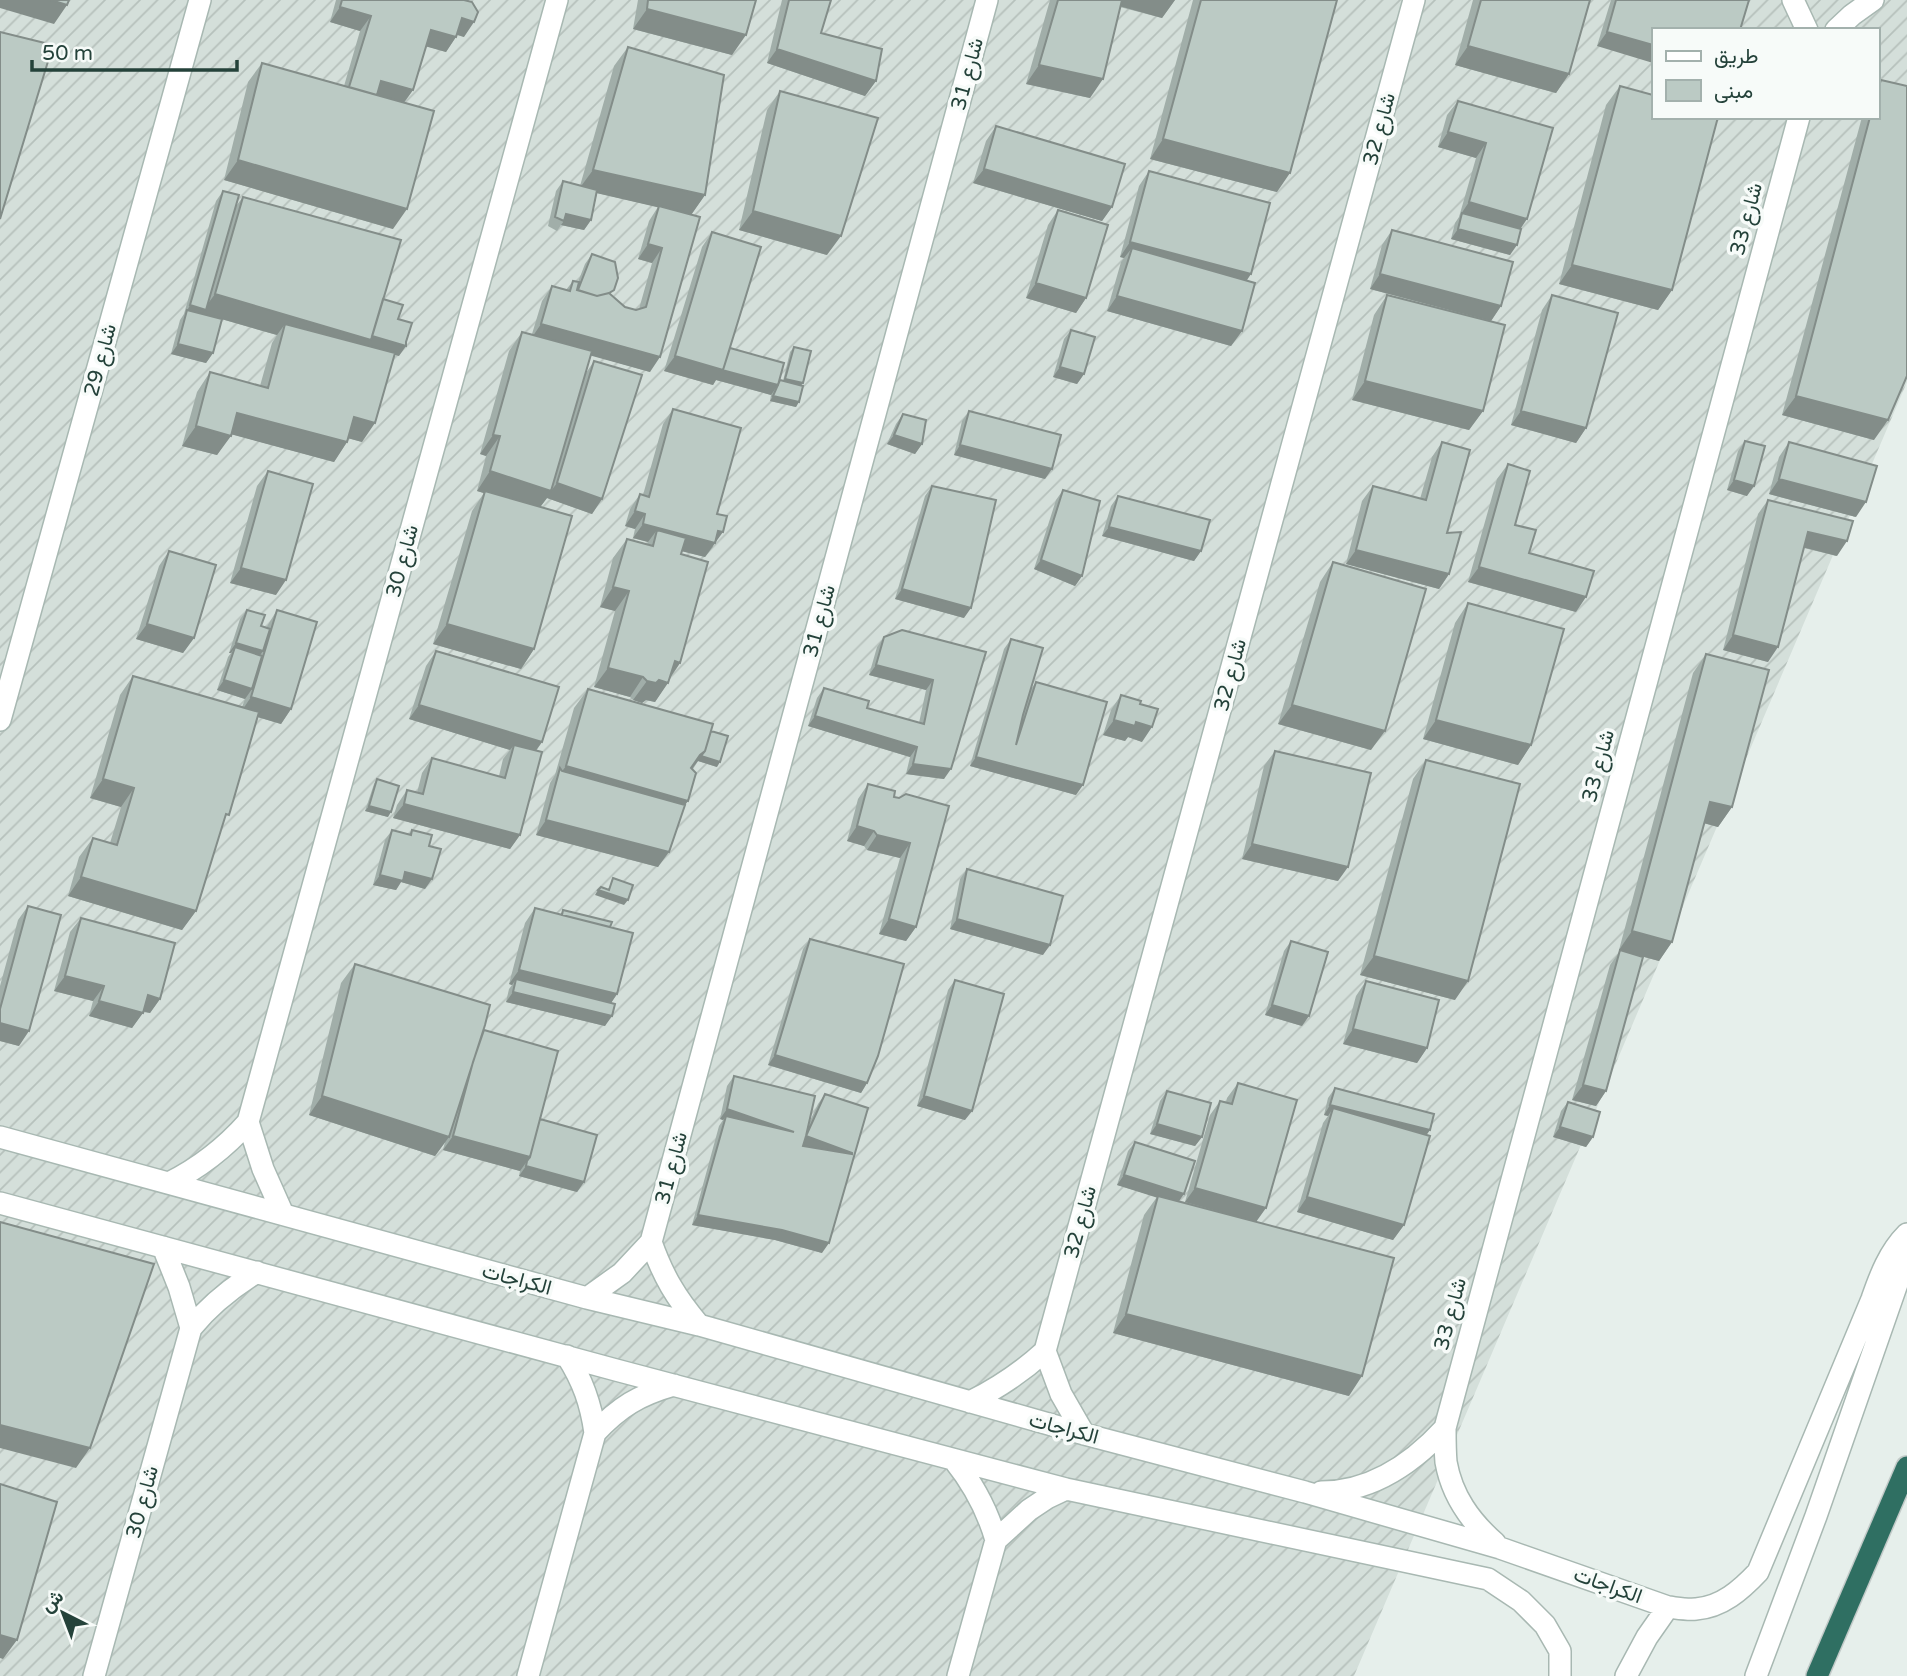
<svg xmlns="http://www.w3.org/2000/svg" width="1907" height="1676" font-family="'Varela Round',Vazirmatn,sans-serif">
  <defs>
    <pattern id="industrial-furrows" width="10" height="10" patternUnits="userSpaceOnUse" patternTransform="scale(1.75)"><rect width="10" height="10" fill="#d4dfda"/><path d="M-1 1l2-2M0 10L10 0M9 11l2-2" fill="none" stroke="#b6c1bc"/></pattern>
  </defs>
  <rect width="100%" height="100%" fill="#e6efeb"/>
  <path fill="url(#industrial-furrows)" fill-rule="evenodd" d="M0 0H1907V382L1354 1676H0ZM1653 30H1877V117H1653Z"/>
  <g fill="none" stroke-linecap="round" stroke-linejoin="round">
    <g stroke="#a8b8b2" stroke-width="24">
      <path id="minor" d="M1793 0 1807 30
        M1836 30 1852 15 1873 0
        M0 720 200 0
        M248 1122 263 1169 283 1214
        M0 1137 587 1298 699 1325 1084 1434 1305 1492 1500 1548 1668 1607C1677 1608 1687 1610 1696 1609 1722 1607 1741 1590 1758 1572L1872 1299C1880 1276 1889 1252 1907 1234
        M169 1183C201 1167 225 1148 248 1122L557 0
        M0 1203 616 1370 1066 1489 1488 1579 1521 1601 1545 1625 1560 1651V1676
        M651 1242C663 1276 676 1298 699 1325
        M163 1247 179 1287 191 1328
        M587 1298 622 1273 651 1242 987 0
        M1045 1351 1061 1394 1084 1434
        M970 1402C998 1388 1022 1372 1045 1351L1414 0
        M595 1433C619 1407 639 1395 674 1385
        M954 1460C974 1485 987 1509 996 1540
        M1321 1492C1371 1492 1412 1464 1445 1428
        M1495 1543C1470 1521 1452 1496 1446 1462 1445 1451 1445 1439 1445 1428L1799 117
        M94 1676 191 1328C210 1305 231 1288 257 1272
        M528 1676 595 1433C591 1404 583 1381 567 1356
        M958 1676 996 1540 1029 1510 1047 1498 1066 1489
        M1626 1676 1647 1637 1668 1607
        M1756 1676 1816 1516 1907 1255"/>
    </g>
    <g stroke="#c2cac8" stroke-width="24">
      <path id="highway" d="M1817 1676 1907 1467"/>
    </g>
    <use href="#minor" stroke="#fff" stroke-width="21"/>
    <use href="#highway" stroke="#2f6f62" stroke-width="21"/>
  </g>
  <path fill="#a1aea9" d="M336 0H464V37L457 35 446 52 426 46 413 90 404 103 393 229 224 180 248 82 262 63 344 86 360 31 330 22Z
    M638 0H756L732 55 633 29Z
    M782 0H831L821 33 876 81 865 96 767 63Z
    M1050 0H1175L1162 18 1120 7 1090 98 1026 84Z
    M1193 0H1337L1277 192 1150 159Z
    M1473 0H1590L1569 74 1556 93 1455 65Z
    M1611 0H1749L1597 46Z
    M628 47 705 195 691 215 650 372 591 355 586 373 594 361 602 499 592 514 547 498 540 507 534 649 521 669 433 644 472 511 484 493 477 491 486 456 480 454 509 351 522 332 532 334 542 301 552 286 566 290 573 281 578 282 585 264 592 254 611 295 625 307 636 310 639 309 652 263 638 259 649 221 658 207 597 193 591 220 584 230 561 225 557 231 548 226 556 191 563 181 580 186 614 66Z
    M1881 80 1874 440 1782 415 1862 117H1877V85Z
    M1620 86 1672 290 1658 310 1559 284 1606 105Z
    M780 91 827 255 739 230 767 110Z
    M1458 101 1553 128 1510 255 1451 239 1455 223 1459 217 1476 158 1438 147 1447 115Z
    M996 126 1112 207 1102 221 973 183 986 141Z
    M1149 171 1247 280 1242 331 1231 346 1107 311 1121 262 1124 258 1120 257 1139 186Z
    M223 191 236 206 243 197 383 299 398 319 399 356 394 354 362 442 348 438 347 442 334 462 231 434 217 455 182 446 197 392 210 372 260 386 272 343 277 335 204 314 213 353 206 363 171 354 180 320 184 314 216 201Z
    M1058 210 1086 298 1076 313 1026 298 1048 225Z
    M1392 230 1501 306 1491 321 1370 289 1382 245Z
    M712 232 730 348 780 380 783 381 790 352 794 347 801 386 796 407 770 401 771 395 716 380 713 385 664 371 702 247Z
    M1387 295 1483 411 1469 430 1352 400 1374 315Z
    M1552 295 1586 428 1576 443 1511 425 1542 310Z
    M1071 330 1084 374 1077 384 1053 377 1064 339Z
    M673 409 717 514 713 547 705 557 682 551 681 554 680 663 655 702 646 700 642 703 633 700 630 697 594 687 615 611 600 607 613 558 627 539 647 544 648 542 633 538 635 529 625 526 630 509 640 494 643 495 663 424Z
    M969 411 1045 479 954 455 962 421Z
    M903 414 922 444 915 454 887 444 896 424Z
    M1745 441 1747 496 1727 490 1738 451Z
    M1442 442 1449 574 1439 589 1346 564 1362 501 1373 486 1420 499 1432 457Z
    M1789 442 1856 517 1769 494 1779 457Z
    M1508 464 1515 525 1529 553 1576 612 1468 582 1497 479Z
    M268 471 276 595 230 583 257 486Z
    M932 486 964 618 895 599 925 496Z
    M1063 490 1082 576 1075 586 1034 569 1056 500Z
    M1118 496 1201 551 1194 561 1102 536 1111 506Z
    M1768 500 1837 556 1804 548 1768 662 1723 650 1758 514Z
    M169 551 194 638 183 653 136 639 159 566Z
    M1333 562 1371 750 1278 724 1320 582Z
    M1468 603 1531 745 1518 765 1423 739 1455 623Z
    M247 610 261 626 266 628 277 610 291 709 281 724 258 717 222 825 196 911 182 930 68 896 79 857 93 838 110 843 121 807 90 798 120 695 133 676 242 707 245 699 217 690 228 657 231 653H229L240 619Z
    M884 637 986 652 944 779 906 774 910 757 808 726 817 698 824 688 867 708 919 723 926 690 869 675 877 647Z
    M1011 639 1031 689 1036 682 1076 795 970 766 1004 649Z
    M436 651 542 742 536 751 520 835 510 849 393 818 397 805 407 790 417 793 422 773 432 758 499 776 503 759 510 750 409 719 426 666Z
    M1706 654 1732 807 1718 827 1704 823 1672 942 1659 961 1622 951 1606 1091 1596 1106 1572 1100 1610 965 1620 951 1619 950 1693 673Z
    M588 689 711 731 717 767 698 761 693 769 685 805 658 867 536 835 550 783 555 775 574 708Z
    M1121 695 1140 704 1142 742 1128 737 1125 741 1103 735 1111 710Z
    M1275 751 1338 881 1242 859 1264 766Z
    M1426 760 1455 1000 1360 975 1413 779Z
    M377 779 388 817 365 811 374 784Z
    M868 784 894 797 899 798 906 794 916 927 906 941 879 934 900 858 867 850 864 846 847 841 858 799Z
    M392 830 409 834 412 830 429 846 425 889 401 882 396 890 373 885 385 840Z
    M967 869 1043 955 950 929 960 879Z
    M28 906 19 1046 0 1041V986L18 920Z
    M535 908 560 915 563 910 610 927 617 994 611 1003 605 1026 506 1002 509 989 512 985 509 984 525 923Z
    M81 918 160 999 150 1013 143 1012 132 1028 89 1016 93 1001 54 991 70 932Z
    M810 939 867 1083 861 1093 768 1065 803 949Z
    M1291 941 1302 1026 1265 1015 1284 951Z
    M355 964 484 1030 540 1119 584 1182 577 1192 519 1176 520 1171 443 1150 445 1142 435 1156 309 1115 341 983Z
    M955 980 965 1120 917 1106 948 990Z
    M1366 981 1427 1048 1417 1063 1343 1044 1356 996Z
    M734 1076 808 1125 818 1104 825 1094 822 1253 775 1240 692 1225 719 1126 723 1120 720 1119 727 1086Z
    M1238 1083 1257 1222 1349 1396 1113 1333 1144 1215 1157 1197 1117 1185 1128 1151 1135 1142 1179 1201 1185 1202 1210 1115 1220 1101 1226 1103 1227 1098Z
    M1335 1088 1426 1135 1404 1225 1393 1240 1297 1212 1323 1123 1328 1116 1324 1115 1328 1098Z
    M1167 1091 1202 1137 1195 1146 1150 1134 1160 1101Z
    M1568 1102 1593 1137 1586 1147 1553 1137 1561 1111Z"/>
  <path fill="#838d89" d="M0 0H51L67 5 54 24 0 8Z
    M1115 0H1175L1162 18 1112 4Z
    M340 7 371 16 360 31 330 22Z
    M647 9 746 35 732 55 633 29Z
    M462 18 474 22 464 37 452 33Z
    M431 30 456 37 446 52 421 45Z
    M1607 32 1653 45V63L1597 46Z
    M1468 46 1569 74 1556 93 1455 65Z
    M777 49 876 81 865 96 767 63Z
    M1039 65 1103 79 1090 98 1026 84Z
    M381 81 413 90 402 105 371 95Z
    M1448 132 1486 143 1476 158 1438 147Z
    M1163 139 1290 173 1277 192 1150 159Z
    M238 160 407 209 393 229 224 180Z
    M984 169 1112 207 1102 221 973 183Z
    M593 170 705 195 691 215 579 189Z
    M1469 202 1527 219 1517 234 1462 213 1459 217Z
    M753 211 841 236 827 255 739 230Z
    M566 214 591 220 584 230 561 225 564 221Z
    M1458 229 1517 245 1510 255 1451 239Z
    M1130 242 1251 274 1241 289 1132 248 1124 258 1120 257Z
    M648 244 662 248 652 263 638 259Z
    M1572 265 1672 290 1658 310 1559 284Z
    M1380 274 1501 306 1491 321 1370 289Z
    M1036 283 1086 298 1076 313 1026 298Z
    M215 294 370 336 406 346 399 356 285 324 277 335 204 314 187 311 190 305 204 309Z
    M1117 296 1242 331 1231 346 1107 311Z
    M541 324 660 357 650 372 531 339Z
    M178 344 213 353 206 363 171 354Z
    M675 356 778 385 771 395 716 380 713 385 664 371Z
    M1060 367 1084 374 1077 384 1053 377Z
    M785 379 803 383 799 388 782 384Z
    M1365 381 1483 411 1469 430 1352 400Z
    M773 396 799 402 796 407 770 401Z
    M1796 396 1888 420 1874 440 1782 415Z
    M1521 411 1586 428 1576 443 1511 425Z
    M237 413 347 442 334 462 223 432Z
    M354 417 375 423 362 442 340 436Z
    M196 426 231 436 217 455 182 446Z
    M493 435 500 436 486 456 480 454Z
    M894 435 922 444 915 454 887 444Z
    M960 445 1052 469 1045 479 954 455Z
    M490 471 551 491 557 483 602 499 592 514 547 498 538 510 477 491Z
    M1779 479 1866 502 1856 517 1769 494Z
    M1734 480 1754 486 1747 496 1727 490Z
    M635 511 645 514 635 529 625 526Z
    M643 524 718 531 723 532 705 557 653 544 657 530 648 542 633 538Z
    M1109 527 1201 551 1194 561 1102 536Z
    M1808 532 1847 541 1837 556 1798 546Z
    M1356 550 1449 574 1439 589 1346 564Z
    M1041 560 1082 576 1075 586 1034 569Z
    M1479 567 1586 597 1576 612 1468 582Z
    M241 568 286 580 276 595 230 583Z
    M613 587 629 591 615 611 600 607Z
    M902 589 971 608 964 618 895 599Z
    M147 624 194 638 183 653 136 639Z
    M447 624 534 649 521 669 433 644Z
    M1733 635 1778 647 1768 662 1723 650Z
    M236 643 263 651 256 661 235 647 231 653H229Z
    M675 661 680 663 667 682Z
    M876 665 933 680 926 690 869 675Z
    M608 668 643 677 630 697 594 687Z
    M224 680 252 689 245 699 217 690Z
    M659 680 668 683 655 702 646 700 642 703 633 700 647 681Z
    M251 697 291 709 281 724 241 712Z
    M419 705 542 742 531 757 514 745 510 750 409 719Z
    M1292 705 1385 731 1371 750 1278 724Z
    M815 716 917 747 910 757 808 726Z
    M1114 720 1136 722 1152 727 1142 742 1128 737 1125 741 1103 735Z
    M1436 720 1531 745 1518 765 1423 739Z
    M705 751 720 762 717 767 698 761 691 770 686 774 700 755Z
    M976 757 1083 785 1076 795 970 766Z
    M913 764 951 769 944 779 906 774Z
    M566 766 688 801 674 820 557 778Z
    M103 779 134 788 121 807 90 798Z
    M1710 802 1732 807 1718 827 1696 821Z
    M404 804 520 835 510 849 393 818Z
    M369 806 391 812 388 817 365 811Z
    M546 820 669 852 658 867 536 835Z
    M857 826 874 831 864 846 847 841Z
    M877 835 910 843 900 858 867 850Z
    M1252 844 1348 867 1338 881 1242 859Z
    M405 872 432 879 425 889 401 882 396 890 373 885 380 875Z
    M81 877 196 911 182 930 68 896Z
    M598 890 628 900 624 905 595 895Z
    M889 919 916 927 906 941 879 934Z
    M957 919 1050 945 1043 955 950 929Z
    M1632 931 1672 942 1659 961 1619 950Z
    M1374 956 1468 981 1455 1000 1360 975Z
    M519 970 617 994 607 1009 516 979 512 985 509 984Z
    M65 976 104 986 93 1001 54 991Z
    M513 992 612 1016 605 1026 506 1002Z
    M148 995 160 999 150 1013 138 1010Z
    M99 1001 143 1013 132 1028 89 1016Z
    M1272 1005 1309 1016 1302 1026 1265 1015Z
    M0 1023 29 1031 19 1046 0 1041Z
    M1353 1029 1427 1048 1417 1063 1343 1044Z
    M775 1055 867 1083 861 1093 768 1065Z
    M1583 1085 1606 1091 1596 1106 1572 1100Z
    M322 1096 449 1137 435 1156 309 1115Z
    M924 1096 972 1111 965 1120 917 1106Z
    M1330 1105 1430 1130 1423 1140 1333 1108 1328 1116 1324 1115Z
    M727 1109 794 1132 726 1116 723 1120 720 1119Z
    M1157 1124 1202 1137 1195 1146 1150 1134Z
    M1560 1127 1593 1137 1586 1147 1553 1137Z
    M453 1136 530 1157 520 1171 443 1150Z
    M806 1136 852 1153 845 1163 799 1146Z
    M526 1166 584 1182 577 1192 519 1176Z
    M1124 1175 1184 1194 1177 1204 1117 1185Z
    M1195 1188 1266 1208 1256 1222 1185 1202Z
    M1307 1197 1404 1225 1393 1240 1297 1212Z
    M698 1215 782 1230 829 1243 822 1253 775 1240 692 1225Z
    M1126 1314 1362 1376 1349 1396 1113 1333Z
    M0 1425 90 1448 76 1468 0 1448Z
    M0 1635 17 1640 3 1659 0 1658Z"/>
  <path fill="#bbcac4" stroke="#838d89" stroke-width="2" fill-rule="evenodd" d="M51 0H69L67 5Z
    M342 0H464L472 2 478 12 474 22 462 18 456 37 431 30 413 90 381 81 377 95 349 87 371 16 340 7Z
    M648 0H756L746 35 647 9Z
    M789 0H831L821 33 882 49 876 81 777 49Z
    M1058 0H1122L1103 79 1039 65Z
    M1201 0H1337L1290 173 1163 139Z
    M1481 0H1590L1569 74 1468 46Z
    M1616 0H1749L1740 30H1653V45L1607 32Z
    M0 32 53 45 0 219Z
    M628 47 724 75 705 195 593 170Z
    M262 63 434 111 407 209 238 160Z
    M1881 80 1907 86V376L1888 420 1796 396 1870 117H1877V92Z
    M1620 86 1653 95V117H1718L1672 290 1572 265Z
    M780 91 878 118 841 236 753 211Z
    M1458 101 1553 128 1527 219 1469 202 1486 143 1448 132Z
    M996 126 1125 164 1112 207 984 169Z
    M1149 171 1270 203 1251 274 1130 242Z
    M563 181 597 190 591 220 566 214 564 221 555 217Z
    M223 191 239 195 206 310 190 305Z
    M243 197 401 240 371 340 215 294Z
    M659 206 700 217 660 357 541 324 552 286 570 291 573 281 579 282 577 290 597 296 609 293 625 307 636 310 646 307 662 248 648 244Z
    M1058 210 1108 225 1086 298 1036 283Z
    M1462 213 1521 229 1517 245 1458 229Z
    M1392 230 1513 262 1501 306 1380 274Z
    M712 232 761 247 723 370 675 356Z
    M1132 248 1255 283 1242 331 1117 296Z
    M592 254 615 262 618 278 614 290 609 293 597 296 578 290Z
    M1387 295 1505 325 1483 411 1365 381Z
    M1552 295 1618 313 1586 428 1521 411Z
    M383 299 403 305 398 319 412 323 406 342V346L372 336Z
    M187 310 222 319 213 353 178 344Z
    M285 324 395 353 375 423 354 417 347 442 237 413 231 436 196 426 210 372 268 388Z
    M1071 330 1095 337 1084 374 1060 367Z
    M522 332 592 351 551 491 490 471 500 436 493 435Z
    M794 347 811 351 803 383 785 379Z
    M730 348 784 363 778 385 722 370H723Z
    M594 361 642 375 602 499 557 483Z
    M780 380 803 386 799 402 773 396Z
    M673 409 741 428 717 514 727 516 723 532 718 531 715 543 643 524 645 514 635 511 640 494 649 497Z
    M969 411 1061 435 1052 469 960 445Z
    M903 414 926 420 922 444 894 435Z
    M1745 441 1765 446 1754 486 1734 480Z
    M1442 442 1470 450 1447 533 1461 532 1449 574 1356 550 1373 486 1426 500Z
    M1789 442 1877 466 1866 502 1779 479Z
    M1508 464 1530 471 1515 525 1536 530 1529 553 1594 571 1586 597 1479 567Z
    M268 471 313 484 286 580 241 568Z
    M932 486 996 500 971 608 902 589Z
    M1063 490 1100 501 1082 576 1041 560Z
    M485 491 572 516 534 649 447 624Z
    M1118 496 1210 520 1201 551 1109 527Z
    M1768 500 1853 521 1847 541 1808 532 1778 647 1733 635Z
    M657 530 686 538 681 554 708 562 680 663 675 661 668 683 659 680 656 683 647 681 643 677 608 668 629 591 613 587 627 539 653 546Z
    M169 551 216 565 194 638 147 624Z
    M1333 562 1426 589 1385 731 1292 705Z
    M1468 603 1564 629 1531 745 1436 720Z
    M247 610 265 615 261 626 270 629 263 651 236 643Z
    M277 610 317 622 291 709 251 697Z
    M902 630 986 652 951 769 913 764 917 747 815 716 824 688 869 701 867 708 924 724 933 680 876 665 884 637Z
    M1011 639 1043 648 1023 715 1016 745 1036 682 1107 702 1083 785 976 757Z
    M235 647 262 656 252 689 224 680Z
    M436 651 559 687 542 742 419 705Z
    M1706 654 1769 670 1732 807 1710 802 1672 942 1632 931Z
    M133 676 259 712 229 815 226 814 196 911 81 877 93 838 117 845 134 788 103 779Z
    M588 689 713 724 705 751 700 755 691 768 696 773 688 801 566 766Z
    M1121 695 1141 701 1140 704 1158 709 1152 727 1136 722 1135 726 1114 720Z
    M711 731 728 736 720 762 701 756 705 751Z
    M514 745 542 752 520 835 404 804 407 790 423 794 432 758 505 778Z
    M1275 751 1371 773 1348 867 1252 844Z
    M1426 760 1520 784 1468 981 1374 956Z
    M560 768 562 771 685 805 669 852 546 820Z
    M377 779 399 786 391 812 369 806Z
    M868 784 895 791 894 797 899 798 906 794 949 806 916 927 889 919 910 843 877 835 874 831 857 826Z
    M392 830 411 835 412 830 432 835 429 846 441 849 432 879 405 872 403 881 380 875Z
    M967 869 1063 896 1050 945 957 919Z
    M613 878 633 885 628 900 598 890 601 887 609 890Z
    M28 906 61 915 29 1031 0 1023V1009Z
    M535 908 633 933 617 994 519 970Z
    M563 910 612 922 610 927 562 915Z
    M81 918 175 943 160 999 148 995 143 1013 99 1001 104 986 65 976Z
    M810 939 904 964 878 1056 867 1083 775 1055Z
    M1291 941 1328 952 1309 1016 1272 1005Z
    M1620 950 1643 957 1606 1091 1583 1085Z
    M355 964 490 1005 485 1025 449 1137 322 1096Z
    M516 979 615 1004 612 1016 513 992Z
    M955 980 1004 994 972 1111 924 1096Z
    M1366 981 1439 1000 1427 1048 1353 1029Z
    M484 1030 558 1051 530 1157 453 1136 473 1062Z
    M734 1076 815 1096 806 1136 825 1094 868 1108 829 1243 782 1230 698 1215 726 1116 794 1132 727 1109ZM806 1136 852 1153V1154L803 1146Z
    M1238 1083 1297 1100 1266 1208 1195 1188 1220 1101 1232 1104Z
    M1335 1088 1434 1114 1430 1130 1330 1105Z
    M1167 1091 1211 1103 1202 1137 1157 1124Z
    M1568 1102 1600 1112 1593 1137 1560 1127Z
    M1333 1108 1430 1136 1404 1225 1307 1197Z
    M540 1119 597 1135 584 1182 526 1166 527 1161 530 1157Z
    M1135 1142 1195 1161 1184 1194 1124 1175Z
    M1158 1196 1394 1258 1362 1376 1126 1314Z
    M0 1222 154 1264 90 1448 0 1425Z
    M0 1484 57 1502 17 1640 0 1635Z"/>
  <g text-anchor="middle" stroke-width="7" stroke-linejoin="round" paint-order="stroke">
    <g font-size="21" fill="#24423a" stroke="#f7fbf9">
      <text transform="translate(967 74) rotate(-75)" y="7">شارع 31</text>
      <text transform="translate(1379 129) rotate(-75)" y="7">شارع 32</text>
      <text transform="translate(1746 219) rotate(-75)" y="7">شارع 33</text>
      <text transform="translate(100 360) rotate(-75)" y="7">شارع 29</text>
      <text transform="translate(402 561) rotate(-75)" y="7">شارع 30</text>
      <text transform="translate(819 621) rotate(-75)" y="7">شارع 31</text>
      <text transform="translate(1230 675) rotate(-75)" y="7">شارع 32</text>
      <text transform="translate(1598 766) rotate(-75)" y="7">شارع 33</text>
      <text transform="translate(671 1168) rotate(-75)" y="7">شارع 31</text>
      <text transform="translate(1080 1222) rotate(-75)" y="7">شارع 32</text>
      <text transform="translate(517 1279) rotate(15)" y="7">الكراجات</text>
      <text transform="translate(1450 1314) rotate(-75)" y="7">شارع 33</text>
      <text transform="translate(1064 1428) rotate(15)" y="7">الكراجات</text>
      <text transform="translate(142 1502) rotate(-75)" y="7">شارع 30</text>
      <text transform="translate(1608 1585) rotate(20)" y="7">الكراجات</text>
    </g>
  </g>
  <rect x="1652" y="28" width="228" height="91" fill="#f7fbf9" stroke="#a3b1ad" stroke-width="2"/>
  <rect x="1666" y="51" width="35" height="10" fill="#ffffff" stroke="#a3b1ad" stroke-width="2"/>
  <text x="1714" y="63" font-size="21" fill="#24423a">طريق</text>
  <rect x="1666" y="80" width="35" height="21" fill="#bbcac4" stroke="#a3b1ad" stroke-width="2"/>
  <text x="1714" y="98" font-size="21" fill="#24423a">مبنى</text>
  <g transform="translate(63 1613) rotate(318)" stroke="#f7fbf9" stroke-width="5" paint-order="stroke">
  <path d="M0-5L12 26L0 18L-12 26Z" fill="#24423a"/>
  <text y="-10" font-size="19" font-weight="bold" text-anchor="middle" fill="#24423a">ش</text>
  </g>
  <path d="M32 60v10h205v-10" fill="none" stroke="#24423a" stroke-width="3.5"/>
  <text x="42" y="60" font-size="21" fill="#24423a" stroke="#f7fbf9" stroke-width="5" paint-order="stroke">50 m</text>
</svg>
